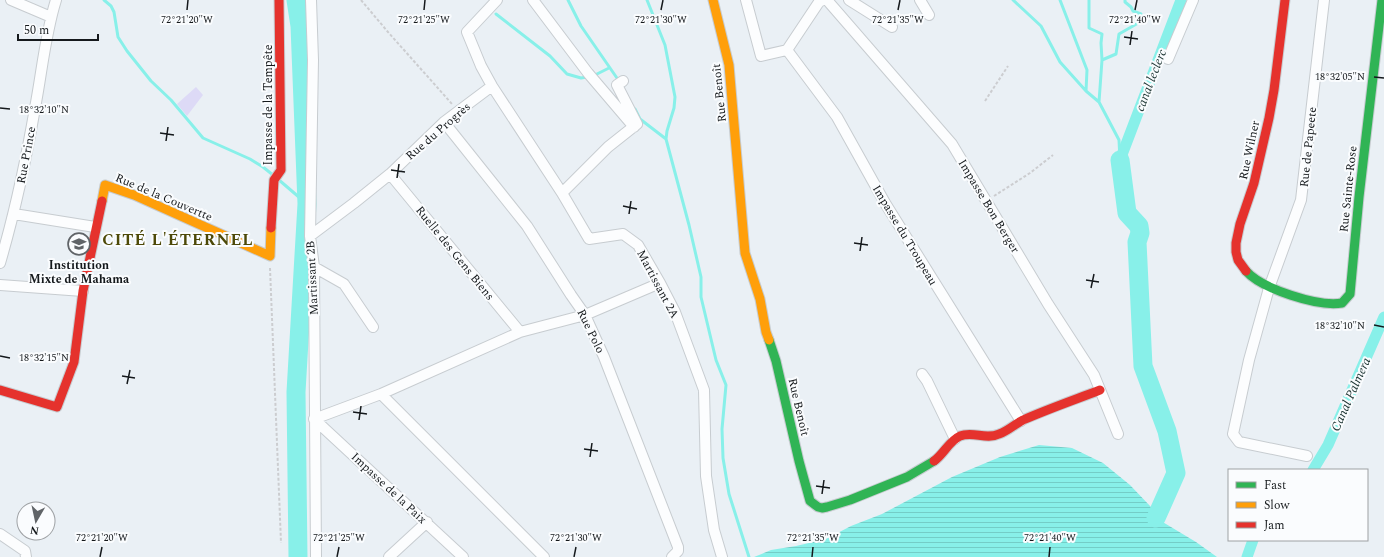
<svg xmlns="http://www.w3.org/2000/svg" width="1384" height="557" font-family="Spectral,serif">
  <defs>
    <pattern id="water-rules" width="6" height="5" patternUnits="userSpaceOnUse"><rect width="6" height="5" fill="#88f0e9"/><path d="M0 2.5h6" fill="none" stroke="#74cdc7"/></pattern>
  </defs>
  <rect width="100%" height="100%" fill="#eaf0f5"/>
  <path fill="#dddaf6" d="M196 87 203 95 187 116 177 104Z"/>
  <path fill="url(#water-rules)" d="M1039 445 1072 448 1103 463 1130 485 1151 507 1156 518 1196 542 1217 557H754L771 550 796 546 826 539 851 526 882 514 952 477 1000 457Z"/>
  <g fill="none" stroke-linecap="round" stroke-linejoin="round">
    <path stroke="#88f0e9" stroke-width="3" d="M104 0 111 6 114 12 118 37 127 51 151 81 171 100 203 138 250 159 263 167 273 175
      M568 0 581 26 619 81
      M647 0 665 45 675 97 674 108 667 131 666 139
      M1013 0 1041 26 1060 62 1086 91
      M1060 0 1087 70 1086 91 1099 102 1119 140 1120 160
      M1089 0V28L1102 34 1101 43 1102 60 1099 102
      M496 14 550 56 567 74 581 78 587 77
      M1102 60 1116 54 1119 34 1140 22 1141 14 1133 11 1131 7 1125 2V0
      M593 76 609 68
      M635 109 640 119 666 139 689 225 701 277V297L716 360 726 385 722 429 723 458 729 494 749 557
      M279 180 307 204"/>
    <path stroke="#88f0e9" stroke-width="11" d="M1120 160 1181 0
      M1313 470 1328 445 1384 317
      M1247 557 1253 540"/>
    <path stroke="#88f0e9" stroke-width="19" d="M296 0 300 26 307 204 296 392 298 557
      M1120 160 1127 213 1139 226 1140 233 1137 242 1143 366 1167 431 1176 473 1156 518"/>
    <g stroke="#c7ccd0" stroke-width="12">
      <path id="street" d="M11 0 51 17
        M311 0 313 60 310 236 314 267 316 557
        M497 0 467 32 481 66 492 86 562 193 589 239 623 234 638 245 660 283 675 312 704 390 706 476 714 530 722 557
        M533 0 588 73 634 127
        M746 0 761 56 787 50 819 2 823 0
        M827 0 952 144 1048 304 1094 375 1118 434
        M849 0 892 27
        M920 0 929 15
        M787 50 837 117 885 203 1021 421
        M1168 59 1193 0
        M444 122 527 226 571 295 585 315 604 357 678 547V551L672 557
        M390 174 520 332
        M562 193 608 147 637 124 617 85 623 81
        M14 214 95 227
        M310 236 354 203 390 174 444 122 492 86
        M0 263C15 212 26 160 35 108 42 72 45 35 56 0
        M314 267 344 284 373 327
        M0 285 83 291
        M922 374 927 381 955 439
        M381 394 544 557
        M1307 456 1239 442 1233 434 1249 360 1269 288 1301 200 1324 0
        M0 534 25 551 26 557
        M389 557 427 522
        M463 557 314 419 381 394 520 332 585 315 660 283"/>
    </g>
    <g stroke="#c7ccd0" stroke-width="11">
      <path id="fast" d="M1246 271C1262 289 1318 307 1342 303L1350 294 1359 197 1382 0
        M769 340 776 361 799 461 810 501 818 507 822 508 827 507 850 500 907 477 934 461"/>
    </g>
    <g stroke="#c7ccd0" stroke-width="11">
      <path id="slow" d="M713 0 729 65 745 253 760 299 766 332 769 340
        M102 201 105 185 134 195 270 256 271 228"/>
    </g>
    <g stroke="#c7ccd0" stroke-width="11">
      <path id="jam" d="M271 228 274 180 281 170 279 0
        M1246 271 1238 260 1236 252V243L1240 224 1254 183 1269 118 1274 90 1285 0
        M0 390 57 407 74 362 83 291 102 201
        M934 461C944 454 949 441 960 436 973 431 986 440 999 434 1008 431 1015 424 1023 420 1048 409 1074 400 1100 390"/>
    </g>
    <path stroke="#cccdd0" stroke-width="2" stroke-dasharray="3 2" stroke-linecap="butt" d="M361 0 388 32 452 104
      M985 101 1008 66
      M994 196 1030 173 1053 155
      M270 268 281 543"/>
    <use href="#street" stroke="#fcfdfe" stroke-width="10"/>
    <use href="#fast" stroke="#30b455" stroke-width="9"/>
    <use href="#slow" stroke="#ff9f0a" stroke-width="9"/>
    <use href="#jam" stroke="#e5322d" stroke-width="9"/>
  </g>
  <path fill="none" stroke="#15191c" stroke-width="1.5" d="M187 10 188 0M424 10 425 0M661 10 663 0M898 10 900 0M1135 10 1137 0M1124 37 1138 39M1130 45 1132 31M1374 77 1384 78M0 108 10 109M160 133 174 135M166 141 168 127M391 170 405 172M397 178 399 164M623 206 637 209M629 214 631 201M854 243 868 245M860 251 862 237M1086 280 1099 282M1091 288 1094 274M1374 325 1384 327M0 356 10 358M122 376 135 378M127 384 130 370M353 412 367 414M359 420 361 406M584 449 598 451M590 457 592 443M816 486 830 488M822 494 824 480M100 557 102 547M337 557 339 547M574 557 576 547M812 557 813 547M1049 557 1050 547"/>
  <defs>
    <g id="school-ring" transform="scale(1.15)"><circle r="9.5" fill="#fafcfe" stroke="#606468" stroke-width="1.5"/><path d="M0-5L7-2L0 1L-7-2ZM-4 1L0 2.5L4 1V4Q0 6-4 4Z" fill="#606468"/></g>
  </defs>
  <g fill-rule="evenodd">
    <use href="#school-ring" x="79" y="244"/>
  </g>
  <g text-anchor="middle" stroke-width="4" stroke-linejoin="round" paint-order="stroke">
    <g font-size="12" fill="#15191c" stroke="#fafcfe">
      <text transform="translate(719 93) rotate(-96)" y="4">Rue Benoît</text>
      <text transform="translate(268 105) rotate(-90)" y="4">Impasse de la Tempête</text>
      <text transform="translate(438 131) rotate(-41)" y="4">Rue du Progrès</text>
      <text transform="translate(1308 147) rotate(-84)" y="4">Rue de Papeete</text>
      <text transform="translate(1249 150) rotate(-78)" y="4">Rue Wilner</text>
      <text transform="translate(26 155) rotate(-79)" y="4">Rue Prince</text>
      <text transform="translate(1348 189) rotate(-84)" y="4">Rue Sainte-Rose</text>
      <text transform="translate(164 197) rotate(23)" y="4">Rue de la Couvertte</text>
      <text transform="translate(989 206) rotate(59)" y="4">Impasse Bon Berger</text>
      <text transform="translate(905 235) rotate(59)" y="4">Impasse du Troupeau</text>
      <text transform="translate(455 253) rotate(51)" y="4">Ruelle des Gens Biens</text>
      <text transform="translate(312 278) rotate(-93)" y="4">Martissant 2B</text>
      <text transform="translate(658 284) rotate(62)" y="4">Martissant 2A</text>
      <text transform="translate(591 331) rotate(64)" y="4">Rue Polo</text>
      <text transform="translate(799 407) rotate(77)" y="4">Rue Benoît</text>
      <text transform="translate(389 488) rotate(43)" y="4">Impasse de la Paix</text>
    </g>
    <g font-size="12" font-weight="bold" fill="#15191c" stroke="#fafcfe">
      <text x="79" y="269">Institution<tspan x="79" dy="14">Mixte de Mahama</tspan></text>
    </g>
    <g font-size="13" font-style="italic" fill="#213937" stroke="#fafcfe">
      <text transform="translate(1150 80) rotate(-69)" y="5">canal leclerc</text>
      <text transform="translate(1350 394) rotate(-66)" y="5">Canal Palmera</text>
    </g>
    <g font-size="16" font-weight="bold" letter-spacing="1" fill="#4d4908" stroke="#fafcfe">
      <text x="178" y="245">CITÉ L'ÉTERNEL</text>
    </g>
  </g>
  <g font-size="10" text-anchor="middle" fill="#15191c" stroke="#fafcfe" stroke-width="4" stroke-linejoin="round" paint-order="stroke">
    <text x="187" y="23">72°21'20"W</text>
    <text x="424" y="23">72°21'25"W</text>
    <text x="661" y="23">72°21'30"W</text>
    <text x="898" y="23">72°21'35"W</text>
    <text x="1135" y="23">72°21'40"W</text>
    <text x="1340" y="80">18°32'05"N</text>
    <text x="44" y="113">18°32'10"N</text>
    <text x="1340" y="329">18°32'10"N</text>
    <text x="44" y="361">18°32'15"N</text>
    <text x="102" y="541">72°21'20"W</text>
    <text x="339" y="541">72°21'25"W</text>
    <text x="576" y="541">72°21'30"W</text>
    <text x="813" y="541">72°21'35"W</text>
    <text x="1050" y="541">72°21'40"W</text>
  </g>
  <rect x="1228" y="469" width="140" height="72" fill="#fafcfe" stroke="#9ea1a4"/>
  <rect x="1236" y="482" width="20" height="6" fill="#30b455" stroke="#9ea1a4"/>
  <text x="1264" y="489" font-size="12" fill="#15191c">Fast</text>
  <rect x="1236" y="502" width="20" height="6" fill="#ff9f0a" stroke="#9ea1a4"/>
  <text x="1264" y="509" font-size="12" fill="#15191c">Slow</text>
  <rect x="1236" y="522" width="20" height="6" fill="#e5322d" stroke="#9ea1a4"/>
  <text x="1264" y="529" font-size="12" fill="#15191c">Jam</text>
  <g transform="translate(36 521) rotate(189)"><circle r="19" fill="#fafcfe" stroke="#9ea1a4"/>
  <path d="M0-3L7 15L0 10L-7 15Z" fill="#606468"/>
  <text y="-6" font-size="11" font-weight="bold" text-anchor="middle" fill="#15191c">N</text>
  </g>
  <path d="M18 34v6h80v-6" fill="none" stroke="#15191c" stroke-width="2"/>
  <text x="24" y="34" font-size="12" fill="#15191c" stroke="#fafcfe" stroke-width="3" paint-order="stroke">50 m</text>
</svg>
